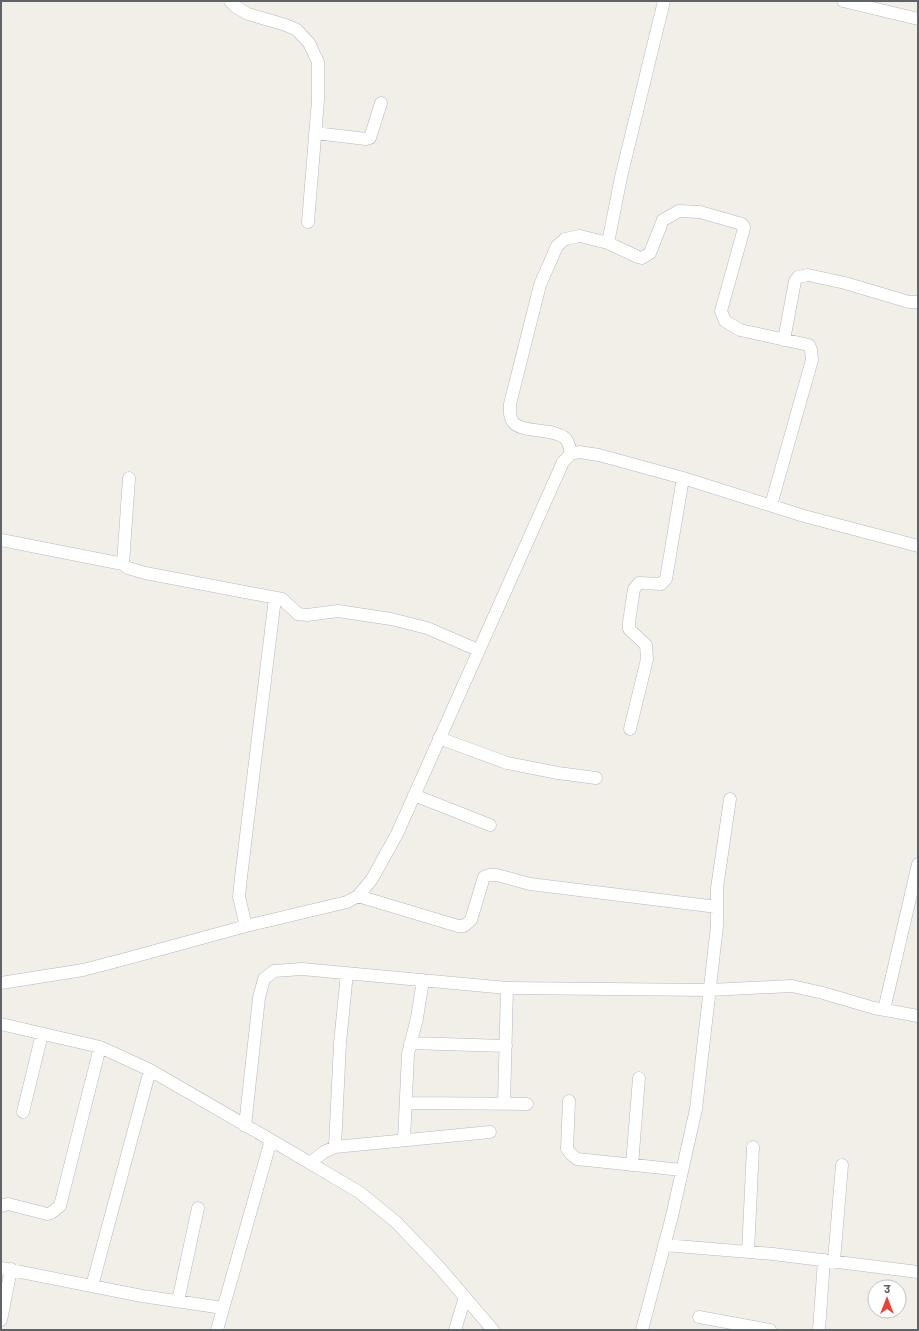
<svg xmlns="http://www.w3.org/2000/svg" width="919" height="1331" font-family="Poppins,'Noto Sans Devanagari',sans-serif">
  <rect width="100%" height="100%" fill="#f1efe8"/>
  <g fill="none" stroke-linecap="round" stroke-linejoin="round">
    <g stroke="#b5b8bc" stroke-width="13">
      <path id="street" d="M230 1 236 7 248 14 286 25 297 30 309 43 318 62V100L308 222
        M843 1 918 19
        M315 133 366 139 370 138 381 103
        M608 243 621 177 664 1
        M784 340 795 281 798 277 808 275 845 283 909 302H918
        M571 454C570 449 569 443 566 439 554 427 522 434 513 422 509 417 510 410 510 404L540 285 557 246 565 239 580 236 608 243 638 257 642 258 650 253 663 220 679 211 700 212 742 224 744 227 743 232 721 311 725 321 740 330 809 345 811 350 812 360 771 505
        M129 478 123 564 128 568 145 573 282 599 298 614 307 615 338 611 391 619 427 628 478 650
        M1 540 123 564
        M630 729 647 659 646 645 629 629V622L634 589 639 583 661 584 666 579 683 478
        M439 738 507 763 558 773 596 778
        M414 795 490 825
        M358 896 458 926H464L471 920 484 877 489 875H497L530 884 717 907
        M246 926 239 897 241 877 275 598
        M1 983 83 970 129 958 246 926 347 902 358 896 372 879 397 834 563 462 571 454 579 452 599 455 683 478 804 516 918 546
        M884 1010 918 864
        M1 1024 100 1047 150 1070 271 1140 359 1192 396 1222 439 1267 493 1330
        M410 1043 506 1046
        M569 1101 567 1149 571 1154 577 1159 682 1170
        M406 1103 527 1104
        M504 1104 507 988
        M23 1112 42 1034
        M245 1126 259 998 264 979 274 971 302 969 507 988 710 990 792 986 823 993 874 1008 918 1016
        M404 1140 408 1054 417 1018 423 980
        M335 1147 340 1043 347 973
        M310 1163 324 1152 335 1147 490 1132
        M632 1165 639 1078
        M1 1206 8 1204 47 1214 51 1213 60 1206 100 1047
        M664 1245 773 1254 918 1272
        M748 1252 753 1147
        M834 1261 842 1165
        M1 1268 142 1296 223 1308
        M92 1286 150 1070
        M178 1301 198 1208
        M699 1317 770 1330
        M1 1320 11 1269
        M217 1330 271 1140
        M455 1330 465 1297
        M642 1330 672 1216 696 1109 717 926V888L730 799
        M819 1330 824 1260"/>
    </g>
    <use href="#street" stroke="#fff" stroke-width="12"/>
  </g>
  <rect width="919" height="1331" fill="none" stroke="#5f6368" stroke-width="4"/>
  <g transform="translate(887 1299)"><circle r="19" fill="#ffffff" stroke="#bfc1c3"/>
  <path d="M0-3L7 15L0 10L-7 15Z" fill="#ea4335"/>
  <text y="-6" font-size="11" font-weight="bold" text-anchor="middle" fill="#5f6368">उ</text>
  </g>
</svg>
